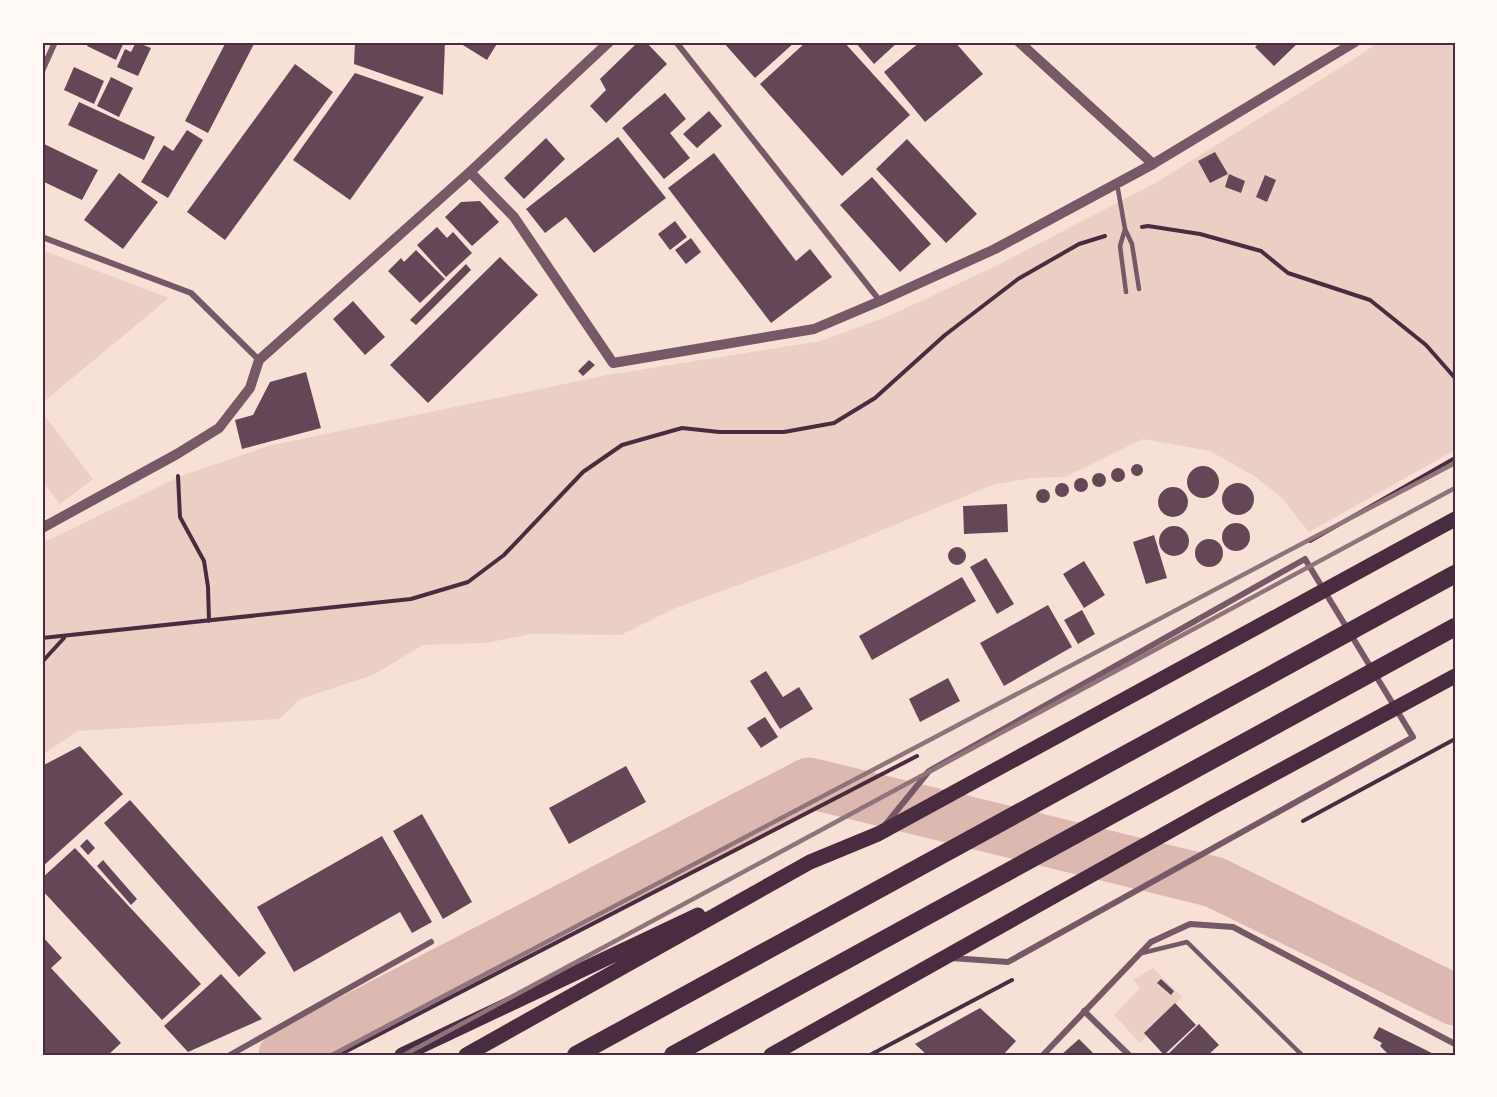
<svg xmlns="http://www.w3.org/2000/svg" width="1497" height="1097" font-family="Cabin,sans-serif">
  <rect width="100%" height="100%" fill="#f7e1d7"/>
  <path fill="#ebcfc5" d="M1377 42H1455V450L1309 532 1281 497 1254 476 1210 451 1143 439 1065 477 1031 478 992 485 839 548 673 609 621 635 531 634 486 643 423 645 373 675 300 699 279 719 78 731 42 755V543L181 476 268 446 607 375 821 341 891 315 998 265 1157 182 1365 52Z
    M42 250 169 298 42 403Z
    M42 412 93 479 60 504 42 481Z
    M1153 968 1182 997 1140 1043 1114 1015 1140 988 1133 980Z"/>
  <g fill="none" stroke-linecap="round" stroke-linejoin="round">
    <path stroke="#dcb8b0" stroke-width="51" d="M284 1055 809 783 1214 882 1455 1000"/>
  </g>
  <path fill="#644757" d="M89 42H124L116 60 87 46Z
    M136 42 151 48 138 76 117 67 125 49 131 52Z
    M226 42H255L208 133 185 121Z
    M355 42H445L443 95 354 64Z
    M458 42H498L487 60Z
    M638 42H646L667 64 606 123 590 106 606 90 600 79Z
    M723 42H795L755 78Z
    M806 42H844L910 115 842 176 760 84Z
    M855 42H898L874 64Z
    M920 42H955L983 74 925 122 884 72Z
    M1260 42H1299L1274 66 1255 47Z
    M295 64 333 92 225 240 187 212Z
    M74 67 104 81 94 104 64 90Z
    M355 73 424 97 350 200 293 160Z
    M111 77 133 88 119 117 97 106Z
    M665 93 686 119 670 133 690 158 664 179 622 128Z
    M79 102 155 137 144 160 68 125Z
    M709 111 722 126 697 148 683 134Z
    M187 130 203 140 168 198 141 182 164 145 173 151Z
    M618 137 666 198 594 253 566 217 545 233 526 209Z
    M546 138 565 159 524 199 504 178Z
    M907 139 977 214 946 243 876 169Z
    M42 143 98 170 82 200 42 181Z
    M1215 152 1228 174 1210 183 1198 161Z
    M714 153 796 261 810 249 832 277 771 323 668 188Z
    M119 173 158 202 123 249 84 220Z
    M1229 174 1245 181 1241 193 1225 187Z
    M1265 175 1276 180 1267 202 1256 197Z
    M872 177 931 244 900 272 840 205Z
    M480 201 499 222 472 246 445 217 461 202Z
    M675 221 687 237 670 250 658 234Z
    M437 227 447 238 453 232 472 253 446 277 417 245Z
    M691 238 701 252 686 264 675 250Z
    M416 250 445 279 420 303 388 271 401 258 404 262Z
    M500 257 538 295 428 403 390 365Z
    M466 264 471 270 416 325 410 320Z
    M353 301 385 337 365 355 333 319Z
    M589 360 595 365 583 376 578 371Z
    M306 372 321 428 242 449 235 420 253 415 270 382Z
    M1131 470a6 6 0 1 1 12 0a6 6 0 1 1-12 0Z
    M1187 482a16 16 0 1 1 32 0a16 16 0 1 1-32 0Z
    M1111 475a7 7 0 1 1 14 0a7 7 0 1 1-14 0Z
    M1092 480a7 7 0 1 1 14 0a7 7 0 1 1-14 0Z
    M1074 485a7 7 0 1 1 14 0a7 7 0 1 1-14 0Z
    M1222 499a16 16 0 1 1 32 0a16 16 0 1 1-32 0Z
    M1055 490a7 7 0 1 1 14 0a7 7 0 1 1-14 0Z
    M1158 502a15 15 0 1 1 30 0a15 15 0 1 1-30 0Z
    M1036 496a7 7 0 1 1 14 0a7 7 0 1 1-14 0Z
    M1007 504 1008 532 964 534 963 506Z
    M1222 537a14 14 0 1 1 28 0a14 14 0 1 1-28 0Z
    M1159 541a15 15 0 1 1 30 0a15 15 0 1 1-30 0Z
    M1154 535 1167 578 1146 584 1133 542Z
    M1195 553a14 14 0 1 1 28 0a14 14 0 1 1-28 0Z
    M948 556a9 9 0 1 1 18 0a9 9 0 1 1-18 0Z
    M986 558 1014 604 997 614 970 567Z
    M1084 561 1105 595 1084 608 1063 574Z
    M962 577 976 601 872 660 859 636Z
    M1048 605 1072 647 1004 686 980 643Z
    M1082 610 1095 634 1078 644 1064 620Z
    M766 671 783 697 799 687 813 709 780 729 750 681Z
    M948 678 960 701 920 722 909 699Z
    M765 717 778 737 761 748 747 728Z
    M80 746 123 794 42 867V766Z
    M626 766 646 802 569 844 549 808Z
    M130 800 266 953 239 977 104 823Z
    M422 814 472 902 443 919 393 831Z
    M382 836 432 922 412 933 400 912 294 972 257 907Z
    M87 839 95 848 88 855 80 846Z
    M75 848 201 984 162 1020 42 890V878Z
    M103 860 137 899 131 905 97 866Z
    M42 936 62 958 51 968 121 1043 108 1055H42Z
    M221 974 262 1019 188 1052 164 1026Z
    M1161 979 1174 991 1171 995 1157 983Z
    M1175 1003 1196 1025 1164 1055 1144 1033Z
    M980 1008 1016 1041 1003 1055H927L915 1044Z
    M1199 1024 1219 1045 1208 1055H1169L1168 1054Z
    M1379 1027 1436 1055H1389L1380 1046 1382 1043 1373 1038Z
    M1079 1039 1095 1055H1061Z"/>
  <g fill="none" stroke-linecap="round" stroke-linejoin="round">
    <path stroke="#4a2c40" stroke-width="4" d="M1142 227 1148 226 1200 234 1261 251 1288 273 1370 300 1426 345 1455 378
      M178 476 180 517 204 561 208 587 209 621
      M1310 541 1455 458
      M42 638 411 599 468 582 504 555 583 472 622 445 682 428 719 432H784L834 423 875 398 945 335 1018 279 1079 244 1105 236
      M42 662 64 638
      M1303 821 1455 739
      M339 1055 917 756
      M870 1055 1012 980"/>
    <path stroke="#755966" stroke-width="4.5" d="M1117 184 1125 229 1132 244 1139 289
      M1125 229 1120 246 1126 292
      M1142 953 1187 942 1302 1055"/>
    <path stroke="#755966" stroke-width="6" d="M676 42 880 301
      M42 71 55 42
      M42 237 191 293 259 360
      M886 824 929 771 1305 559 1413 737 1008 962 951 958
      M1084 1011 1129 1055
      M230 1055 431 942
      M1043 1055 1151 942 1190 924 1233 927 1455 1044"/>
    <path stroke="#755966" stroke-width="10" d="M1019 42 1153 164
      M470 172 514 217 613 363 814 329 880 301 995 249 1153 164 1355 42
      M42 528 177 454 219 428 250 388 259 360 470 172 609 42"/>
    <path stroke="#4a2c40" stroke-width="15" d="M402 1055 698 915
      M466 1055 810 862 878 834 1455 519
      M771 1055 1211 808 1455 676"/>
    <path stroke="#4a2c40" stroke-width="18" d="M576 1055 1455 574
      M673 1055 1455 627"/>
    <path stroke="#8f747c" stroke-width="4.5" d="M332 1055 1455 463
      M404 1055 1455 488"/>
  </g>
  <rect width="1497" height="1097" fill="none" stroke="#fffaf5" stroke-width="87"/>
  <rect x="44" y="44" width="1410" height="1010" fill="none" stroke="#4a2c40" stroke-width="2"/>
</svg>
